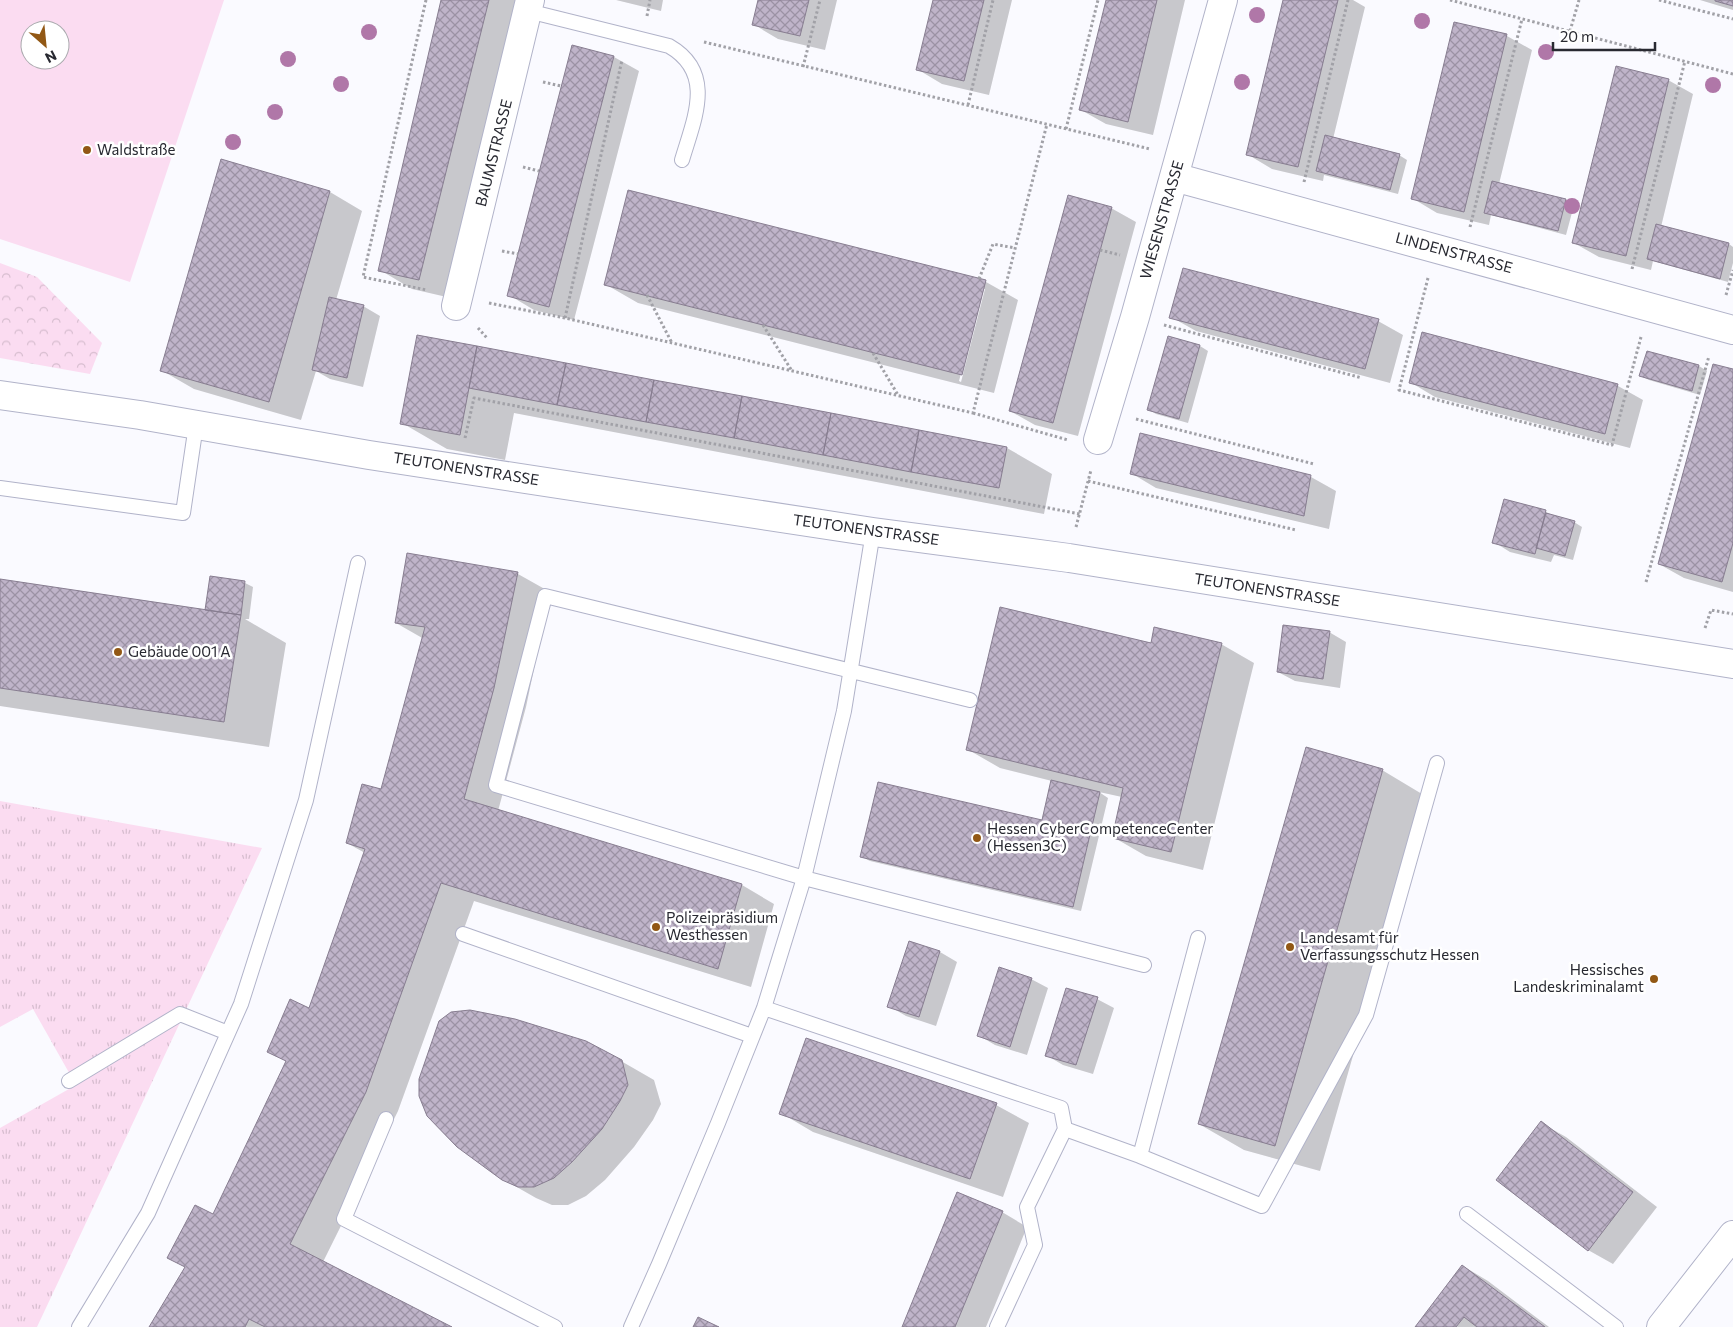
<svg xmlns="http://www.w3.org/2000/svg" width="1733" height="1327" font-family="Commissioner,sans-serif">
  <defs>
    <pattern id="grass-tufts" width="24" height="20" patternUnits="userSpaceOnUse" patternTransform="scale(1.25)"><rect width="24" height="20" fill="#fbdcf1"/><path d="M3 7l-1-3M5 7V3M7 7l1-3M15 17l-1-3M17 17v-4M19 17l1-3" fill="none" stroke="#d7bdcf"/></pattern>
    <pattern id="forest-crowns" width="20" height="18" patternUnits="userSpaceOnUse" patternTransform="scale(1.25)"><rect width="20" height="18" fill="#fbdcf1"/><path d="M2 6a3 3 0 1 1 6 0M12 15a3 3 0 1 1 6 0" fill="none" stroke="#d7bdcf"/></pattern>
    <pattern id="building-cross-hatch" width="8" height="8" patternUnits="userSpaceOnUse" patternTransform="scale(1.25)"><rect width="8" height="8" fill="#bfb4c9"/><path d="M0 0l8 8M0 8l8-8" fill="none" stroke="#9b92a4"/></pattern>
  </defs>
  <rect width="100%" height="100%" fill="#fafaff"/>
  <path fill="url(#grass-tufts)" d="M0 801 262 848 37 1327H0V1128L76 1085 33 1009 0 1027Z"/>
  <path fill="url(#forest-crowns)" d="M0 263 37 277 102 343 90 374 0 358Z"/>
  <path fill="#fbdcf1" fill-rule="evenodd" d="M0 0H224L130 282 0 239ZM30 30H60V60H30Z"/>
  <path fill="#0003" fill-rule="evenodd" d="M442 0H526L451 298 412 289 380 270Z
    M616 0H663L661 11Z
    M759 0H837L825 50 778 39 753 24Z
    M934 0H1012L989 95 942 84 917 69Z
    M1107 0H1185L1153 135 1106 124 1081 110Z
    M1284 0H1353L1365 7 1333 139 1399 155 1407 160 1398 194 1324 175 1323 181 1272 169 1247 154Z
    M1700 0H1733V10Z
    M1507 36 1532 50 1499 184 1566 200 1574 205 1566 235 1491 215 1489 225 1437 213 1412 198Z
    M573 46 614 57 639 71 574 320 534 310 509 295Z
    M1668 80 1693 94 1661 227 1729 244 1733 247V263L1728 282 1653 261 1651 270 1599 257 1574 243Z
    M629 191 986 282 1018 300 994 393 638 303 605 284ZM983 289H985L961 382 959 381Z
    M330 192 362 211 336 300 363 306 380 316 363 387 330 379 316 371 301 420 194 389 161 370Z
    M1111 208 1136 222 1078 436 1035 425 1010 411Z
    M1171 317 1378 321 1403 335 1390 383 1196 331Z
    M1423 334 1618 386 1643 400 1630 448 1435 397 1410 382Z
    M418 337 1007 448 1052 474 1044 514 514 413 505 460 447 449 402 423Z
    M1169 338 1200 346 1208 351 1188 423 1156 414 1148 409Z
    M1699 366 1707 371 1700 395 1649 380 1641 376Z
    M1733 370V592L1684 578 1659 564Z
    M1131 473 1311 477 1336 491 1329 529 1156 488Z
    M1505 501 1546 512 1556 517 1574 522 1582 527 1573 560 1554 555 1551 562 1510 552 1494 542Z
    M518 574 550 592 526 707 498 811 742 885 774 904 751 987 474 901 398 1111 323 1262 450 1327H150L186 1267 214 1216 287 1062 268 1051 310 1009 365 853 347 843 382 791 424 639 396 623Z
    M211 577 245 583 253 587 249 619H245L286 643 269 747 0 706V580L207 611Z
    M1329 632 1346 642 1340 688 1295 681 1278 672Z
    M1152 644H1221L1254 663 1203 870 1146 856 1113 837 1122 797 1099 792 1108 798 1081 911 870 861 862 857 1043 821 1052 781 1000 768 967 749Z
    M1382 770 1427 797 1320 1171 1244 1150 1199 1124Z
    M909 942 940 952 957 962 936 1026 906 1016 889 1006Z
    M1031 979 1048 988 1027 1055 995 1045 978 1035Z
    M1097 999 1114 1008 1093 1074 1063 1065 1046 1055Z
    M621 1061 654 1080 661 1104 653 1120 634 1147 605 1180 586 1196 568 1205H552L536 1198 503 1179Z
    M996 1105 1029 1123 1003 1197 813 1132 781 1113Z
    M1541 1123 1566 1137 1657 1207 1613 1264 1588 1250Z
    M1002 1212 1027 1227 986 1327H903Z
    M1463 1266 1488 1281 1549 1327H1416Z"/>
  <path fill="url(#building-cross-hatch)" stroke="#877d90" d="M441 0H489L419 280 378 271Z
    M758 0H809L800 36 752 25Z
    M933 0H984L964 81 916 70Z
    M1106 0H1157L1128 122 1079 110Z
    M1283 0H1338L1298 167 1246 155Z
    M1715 0H1733V6L1715 1Z
    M1454 22 1507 34 1464 212 1411 199Z
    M572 45 614 56 549 307 507 296Z
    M1616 66 1669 79 1626 256 1572 243Z
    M1325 135 1400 154 1390 190 1316 171Z
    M221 159 330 191 269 402 160 371Z
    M1492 181 1566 199 1558 231 1484 213Z
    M628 190 986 280 962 375 604 285Z
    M1068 195 1112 207 1053 423 1009 411Z
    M1656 224 1729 243 1720 279 1647 259Z
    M1183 268 1379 319 1365 369 1169 318Z
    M329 297 364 305 347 378 312 370Z
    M1422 332 1618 384 1605 434 1409 383Z
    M417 335 477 346 460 435 400 424Z
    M1168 336 1200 345 1179 419 1147 410Z
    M477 346 566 363 557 405 469 388Z
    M1647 351 1699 365 1692 391 1639 376Z
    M566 363 654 380 646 422 557 405Z
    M1713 364 1733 369V543L1722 582 1658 564Z
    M654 380 742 396 734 438 646 422Z
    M742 396 831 413 823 455 734 438Z
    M831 413 919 430 911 472 823 455Z
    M919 430 1007 447 999 488 911 472Z
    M1140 433 1311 475 1304 516 1130 474Z
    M1504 499 1546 510 1535 554 1492 543Z
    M1546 513 1575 521 1565 556 1536 548Z
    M407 553 518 572 494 688 464 799 742 884 718 969 441 883 366 1092 290 1244 452 1327H265L249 1319 245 1327H149L185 1267 167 1258 195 1205 213 1214 286 1061 267 1052 290 999 309 1008 365 849 346 843 362 784 381 789 425 627 395 623Z
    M210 576 245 581 241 615 205 610Z
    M0 579 241 615 224 722 0 688Z
    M1000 607 1151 643 1154 627 1222 643 1171 852 1112 838 1123 788 966 750Z
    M1283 625 1330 631 1323 679 1277 672Z
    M1306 747 1383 769 1275 1146 1198 1124Z
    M1051 780 1100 792 1073 907 860 857 878 782 1042 820Z
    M909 941 940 951 919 1017 887 1007Z
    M999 967 1032 978 1010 1047 977 1036Z
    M1066 988 1098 997 1076 1065 1045 1056Z
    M470 1010 515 1019 586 1041 622 1060 628 1085 620 1101 602 1129 572 1162 554 1178 534 1187H518L502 1180 457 1147 427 1116 419 1096V1079L439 1021 451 1012Z
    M806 1038 997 1103 970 1179 779 1114Z
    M1541 1121 1633 1192 1588 1251 1496 1180Z
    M957 1192 1003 1211 955 1327H902Z
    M1462 1265 1545 1327H1477L1464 1317 1456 1327H1415Z
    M698 1317 719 1327H693Z"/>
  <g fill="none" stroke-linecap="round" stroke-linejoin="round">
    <g stroke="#b1b3c9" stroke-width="16">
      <path id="lane" d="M528 11 669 46C716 73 694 119 682 160
        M0 488 183 513 196 425
        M970 700 545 596 496 785 804 878 1144 965
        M463 934 752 1036
        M1198 938 1140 1156 1262 1206 1366 1015 1437 763
        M764 1008 1061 1108 1065 1129 1027 1207 1035 1245 997 1327
        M69 1081 180 1014 228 1033
        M386 1119 344 1219 555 1327
        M1065 1129 1140 1156
        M1467 1214 1616 1327
        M79 1327 148 1213 241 1004 306 800 358 563
        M631 1327 659 1264 718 1123 764 1008 804 878 844 711 873 532"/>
    </g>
    <g stroke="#b1b3c9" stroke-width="30">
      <path id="street" d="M1174 177 1733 330
        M456 306 530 0
        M0 395 140 415 369 455 873 532 1069 558 1733 664
        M1098 440 1135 317 1223 0
        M1661 1327 1733 1235"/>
    </g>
    <path stroke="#a1a1a7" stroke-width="3" stroke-dasharray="2.5 2.5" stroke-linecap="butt" d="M426 0 363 277 427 290
      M1450 0 1733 74
      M1659 0 1733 19
      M647 16 650 0
      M1570 31 1579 0
      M704 42 1150 149
      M803 67 820 0
      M543 82 561 86
      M968 105 993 0
      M1066 129 1098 0
      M523 167 539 171
      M1304 182 1348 0
      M1470 227 1522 19
      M1100 250 1120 255
      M502 251 518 254
      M1632 269 1685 61
      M1428 278 1399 390 1612 445 1641 337
      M979 279 993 244 1015 248
      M647 295 672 343
      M1726 295 1733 270
      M489 303 565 318 973 413 1047 124
      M565 318 622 60
      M763 325 792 371
      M1164 325 1362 378
      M478 328 487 338
      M873 353 898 395
      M973 413 1068 440
      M1136 419 1314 464
      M465 438 474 398 1080 514
      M1088 481 1296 530
      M1076 527 1091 470
      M1646 582 1709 356
      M1705 628 1711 610 1733 614"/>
    <use href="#lane" stroke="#fff" stroke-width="14"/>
    <use href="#street" stroke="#fff" stroke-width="28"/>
  </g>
  <g fill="#b077a8">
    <circle cx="1257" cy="15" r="8"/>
    <circle cx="1422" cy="21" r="8"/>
    <circle cx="369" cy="32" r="8"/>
    <circle cx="1546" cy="52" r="8"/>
    <circle cx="288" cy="59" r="8"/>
    <circle cx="1242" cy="82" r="8"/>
    <circle cx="341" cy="84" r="8"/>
    <circle cx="1713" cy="85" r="8"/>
    <circle cx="275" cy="112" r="8"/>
    <circle cx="233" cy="142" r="8"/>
    <circle cx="1572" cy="206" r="8"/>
  </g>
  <g fill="#925815" stroke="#fff" stroke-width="2">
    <circle cx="87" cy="150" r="5"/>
    <circle cx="118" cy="652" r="5"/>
    <circle cx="977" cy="838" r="5"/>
    <circle cx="656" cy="927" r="5"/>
    <circle cx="1290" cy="947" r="5"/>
    <circle cx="1654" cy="979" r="5"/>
  </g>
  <g text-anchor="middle" stroke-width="5" stroke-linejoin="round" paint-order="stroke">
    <g font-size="15" fill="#282931" stroke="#fff" text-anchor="start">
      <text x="97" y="155">Waldstraße</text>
      <text x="128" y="657">Gebäude 001 A</text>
      <text x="987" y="834">Hessen CyberCompetenceCenter<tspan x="987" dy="17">(Hessen3C)</tspan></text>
      <text x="666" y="923">Polizeipräsidium<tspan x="666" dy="17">Westhessen</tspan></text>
      <text x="1300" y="943">Landesamt für<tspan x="1300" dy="17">Verfassungsschutz Hessen</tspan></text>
      <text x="1644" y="975" text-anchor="end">Hessisches<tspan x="1644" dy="17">Landeskriminalamt</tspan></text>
    </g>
    <g font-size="15" fill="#282931" stroke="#fff">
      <text transform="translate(494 153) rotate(-76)" y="5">BAUMSTRASSE</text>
      <text transform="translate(1162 220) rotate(-74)" y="5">WIESENSTRASSE</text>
      <text transform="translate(1454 253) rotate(15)" y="5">LINDENSTRASSE</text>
      <text transform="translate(466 469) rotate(9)" y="5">TEUTONENSTRASSE</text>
      <text transform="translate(866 530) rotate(8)" y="5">TEUTONENSTRASSE</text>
      <text transform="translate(1267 590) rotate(9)" y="5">TEUTONENSTRASSE</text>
    </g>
  </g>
  <g transform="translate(45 45) rotate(153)"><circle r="24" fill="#ffffff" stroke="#a9a9ad"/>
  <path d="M0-4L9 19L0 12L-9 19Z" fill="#925815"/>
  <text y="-8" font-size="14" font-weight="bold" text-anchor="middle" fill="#282931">N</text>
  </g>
  <path d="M1553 42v8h102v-8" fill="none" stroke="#282931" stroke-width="2.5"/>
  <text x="1560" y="42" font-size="15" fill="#282931" stroke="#ffffff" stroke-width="4" paint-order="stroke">20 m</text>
</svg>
